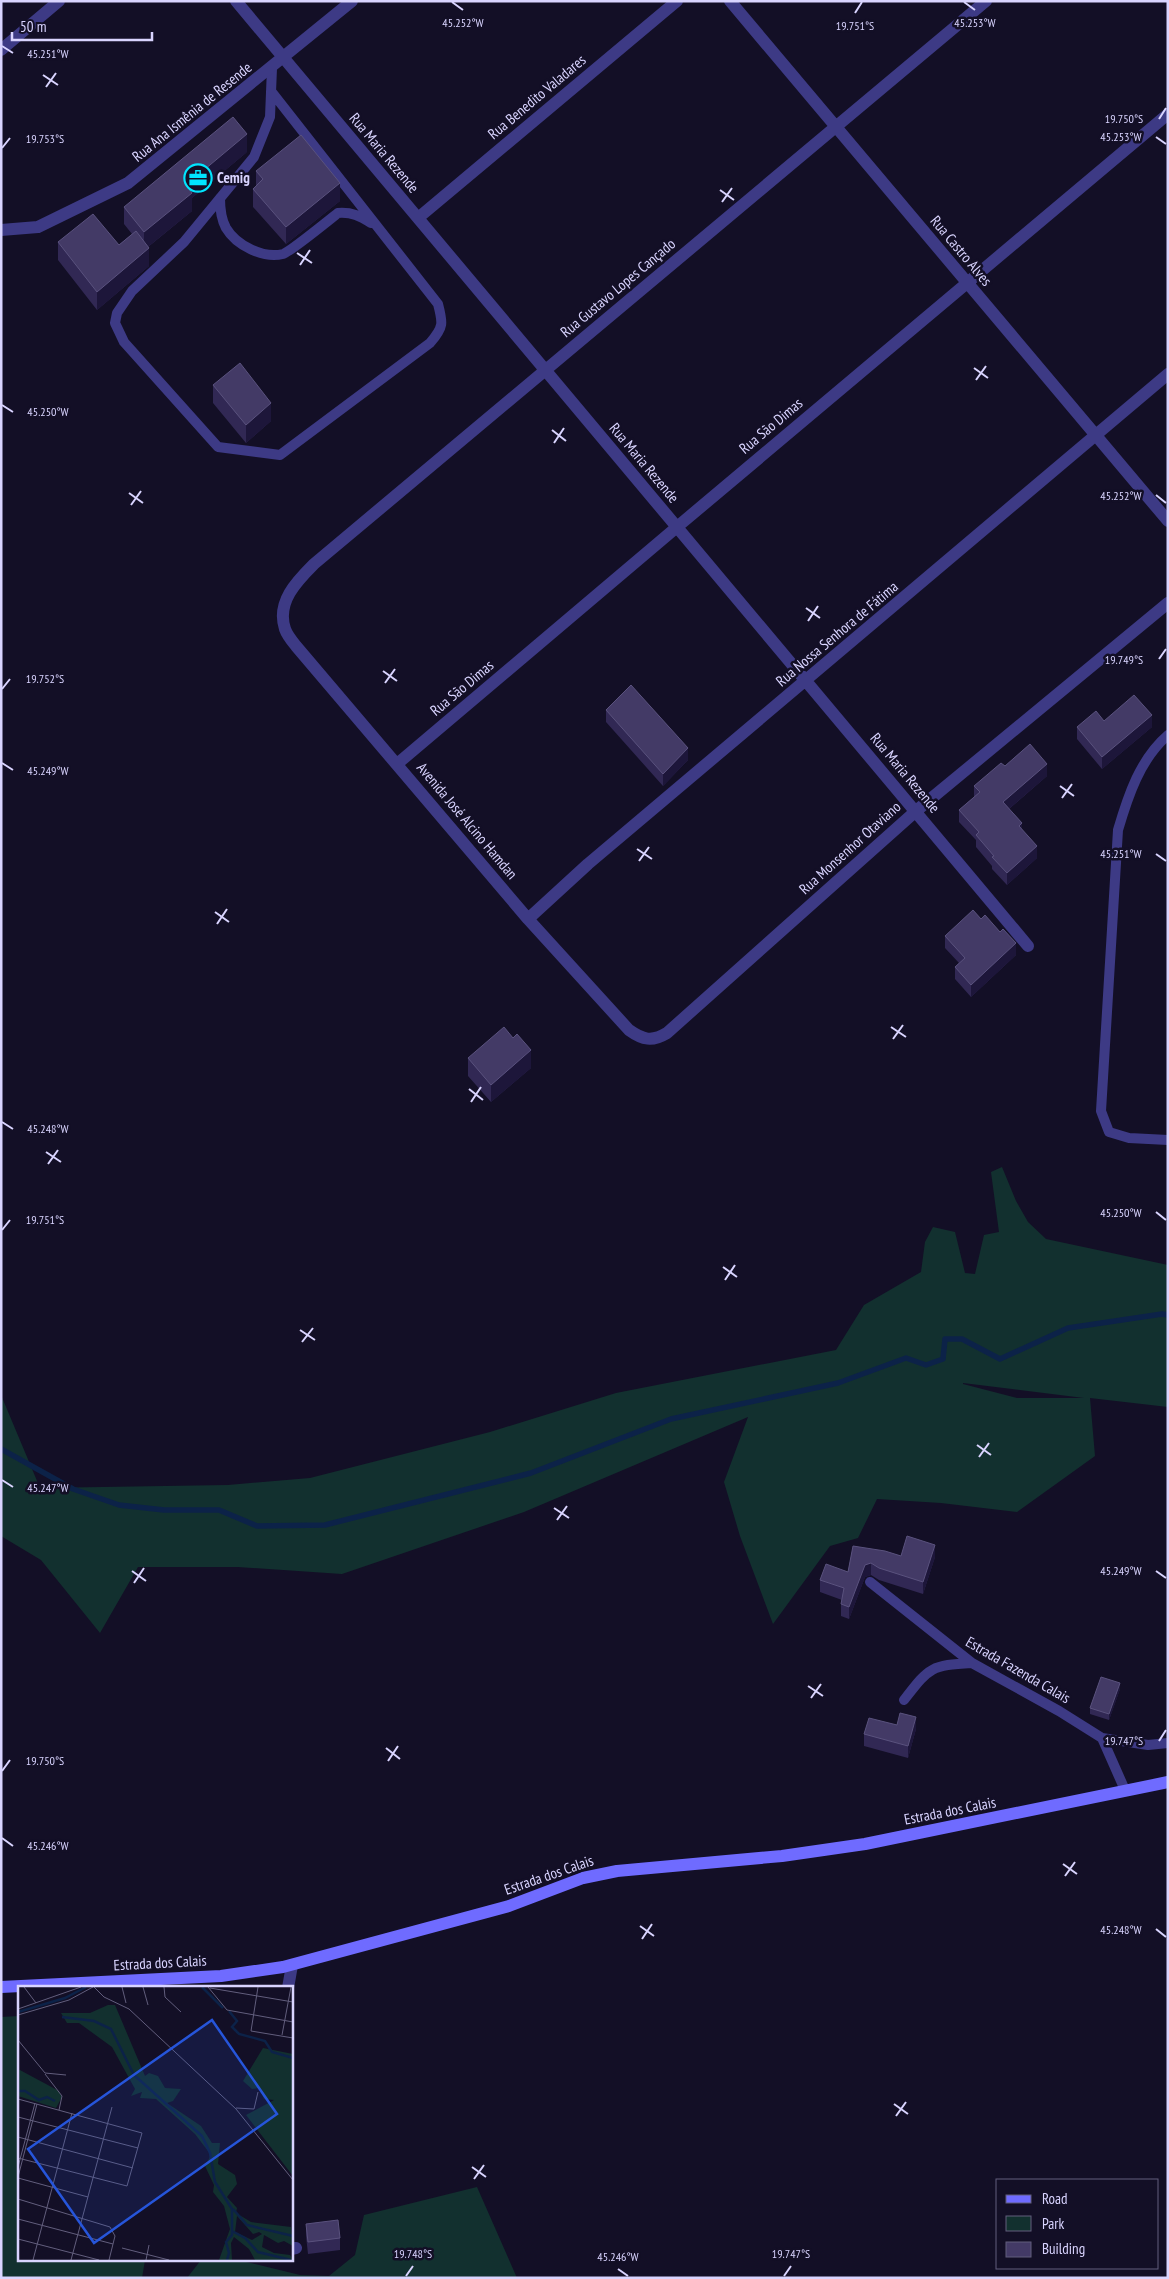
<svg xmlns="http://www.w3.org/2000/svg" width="1169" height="2279" font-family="'PT Sans Narrow',sans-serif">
  <rect width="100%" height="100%" fill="#130f26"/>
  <path fill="#12302f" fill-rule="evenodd" d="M1002 1167 1016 1201 1028 1222 1046 1239 1168 1265V1407L1090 1398 1095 1456 1017 1512 941 1503 877 1499 858 1538 830 1546 773 1624 740 1536 724 1482 748 1417 524 1512 342 1574 238 1567H138L100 1633 41 1560 1 1536V1395L40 1488 228 1485 310 1478 490 1432 616 1393 836 1350 864 1305 921 1272 925 1242 933 1227 955 1232 965 1273 975 1274 984 1235 999 1232 991 1172ZM963 1384V1383L1084 1398H1017Z
    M19 2016V2260H145L142 2278H1V2017Z
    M477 2187 517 2278H187L201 2260H238L300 2275 329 2276 355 2255 364 2215Z"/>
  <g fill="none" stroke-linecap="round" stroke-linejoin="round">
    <path stroke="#0c2248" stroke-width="5.5" d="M1 1449 73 1489 119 1505 164 1510H219L257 1526 325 1525 531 1473 671 1419 838 1383 906 1358 926 1365 943 1359 945 1339H962L1000 1359 1068 1328 1162 1314 1168 1315"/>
    <path stroke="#3d3a85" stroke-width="10" d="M271 91 438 304C443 323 444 327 430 343L280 455 218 447 124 342 115 323 117 313 132 291 184 242 254 157 270 117 272 68
      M220 198C220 208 221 219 226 228 236 245 263 259 283 254 290 252 329 220 338 213 352 212 360 216 371 223
      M1168 735C1140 759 1128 796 1118 830L1101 1111 1109 1132 1129 1138 1168 1140
      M870 1582 972 1663 1059 1711 1102 1738 1148 1745 1168 1743
      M904 1700C929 1668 930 1665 972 1663
      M1102 1738 1125 1790"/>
    <path stroke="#3d3a85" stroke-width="12" d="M236 1 1028 946
      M730 1 1168 521
      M986 1 314 564C297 581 276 602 285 629 287 635 292 641 296 646L528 919 629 1030C643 1040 652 1042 667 1033L916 811 1168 603
      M1 50 59 1
      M418 218 677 1
      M1 230 38 227 128 183 352 1
      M397 764 677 527 1168 114
      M528 919 588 864 1168 374
      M288 1988 292 1965
      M291 2249 296 2248"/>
    <path stroke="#6f6bff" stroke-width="12" d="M1 1987 221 1976 283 1967 509 1906 583 1878 617 1871 782 1856 865 1844 1168 1782"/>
  </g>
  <path fill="#312854" d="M247 152 192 198V211L148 247 149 266 97 310 58 260V242L119 245 132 234 124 224V207Z
    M256 171 340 201 286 244 253 207V189L256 186Z
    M213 385 271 421 246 443 213 403Z
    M606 710 688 760 663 786 606 722Z
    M1104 721 1152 727 1102 769 1077 739V727Z
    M1005 766 1047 776 1009 809 1022 830 1037 858 1007 885 992 869V866L976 847V840L959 822V810L974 797V786Z
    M945 936 1016 955 971 997 955 979V967L959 963 945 948Z
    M468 1058 531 1068 491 1102 468 1076Z
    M853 1546 901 1556 935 1557 923 1594 879 1580 871 1575 865 1577 849 1619 841 1616V1604L842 1600 820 1592V1580L848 1572Z
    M1120 1689 1109 1720 1090 1714V1708Z
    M897 1725 916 1729 908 1758 864 1746V1734Z
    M306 2224 340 2238V2250L308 2254 306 2236Z"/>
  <path fill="#1d163a" d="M247 134V152L192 198V211L144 250V232L186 185Z
    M340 183V201L286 244V227Z
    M149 248V266L97 310V292Z
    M271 403V421L246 443V425Z
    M1152 715V727L1102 769V757Z
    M688 748V760L663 786V774Z
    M1047 764V776L1003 814V802Z
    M1022 823V835L1019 826Z
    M1037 846V858L1007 885V873Z
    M1016 943V955L971 997V985Z
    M531 1050V1068L491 1102V1085Z
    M935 1545V1557L923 1594V1582Z
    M871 1563V1575L865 1577 849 1619V1607L865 1565Z
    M1120 1683V1689L1109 1720V1714Z
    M916 1717V1729L908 1758V1746Z"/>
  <path fill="#433a66" stroke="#5a527e" d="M233 117 247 134 186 185 192 193 144 232 124 207Z
    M301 135 340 183 286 227 253 189 263 179 256 171Z
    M93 214 119 245 136 231 149 248 97 292 58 242Z
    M240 363 271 403 246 425 213 385Z
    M631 685 688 748 663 774 606 710Z
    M1134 695 1152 715 1102 757 1077 727 1096 711 1104 721Z
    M1030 744 1047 764 1003 802 1022 823 1019 826 1037 846 1007 873 992 857 994 856 976 835 979 832 959 810 980 792 974 786 1001 763 1005 766Z
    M973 910 981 919 985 915 1000 932 1003 929 1016 943 971 985 955 967 965 958 945 936Z
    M504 1027 513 1038 517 1034 531 1050 491 1085 468 1058Z
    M907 1536 935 1545 923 1582 879 1568 871 1563 865 1565 849 1607 841 1604 844 1588 820 1580 826 1564 848 1572 853 1546 885 1551 901 1556Z
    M1101 1677 1120 1683 1109 1714 1090 1708Z
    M900 1713 916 1717 908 1746 864 1734 869 1718 897 1725Z
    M338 2220 340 2238 308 2242 306 2224Z"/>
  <path fill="none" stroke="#d9d4ff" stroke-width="2" d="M452 2 463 10M964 2 975 10M855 13 862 2M2 46 13 53M43 75 58 85M46 87 56 73M1159 119 1166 108M1156 137 1166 144M2 148 10 138M720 190 734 200M722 202 732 188M297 253 312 263M300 265 310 250M974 368 988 378M976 380 986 366M2 405 13 412M552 430 566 441M554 443 564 428M129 493 143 503M1156 495 1166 503M131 505 141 491M806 608 820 618M808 621 818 606M1159 659 1166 649M383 671 397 681M385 683 395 669M2 689 10 679M2 763 13 770M1060 786 1074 796M1062 798 1072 784M637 849 652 859M1156 854 1166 861M639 861 649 847M215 912 229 922M217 924 227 909M891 1027 906 1037M893 1039 903 1025M469 1089 483 1100M471 1102 481 1087M2 1122 13 1129M46 1152 61 1162M48 1164 58 1150M1156 1212 1166 1220M2 1230 10 1220M723 1267 737 1277M725 1280 735 1265M300 1330 315 1340M302 1342 313 1328M977 1445 991 1455M979 1457 989 1443M2 1480 13 1487M554 1508 569 1518M557 1520 567 1506M132 1571 146 1581M1156 1571 1166 1578M134 1583 144 1568M808 1686 823 1696M811 1698 821 1684M1159 1741 1166 1730M386 1748 400 1759M388 1761 398 1746M2 1771 10 1760M2 1838 13 1846M1063 1864 1077 1874M1065 1876 1075 1862M640 1926 654 1936M1156 1929 1166 1937M642 1939 652 1924M894 2104 908 2114M896 2116 906 2102M472 2167 486 2177M474 2179 484 2165M618 2269 628 2276M406 2276 413 2266M784 2276 791 2266"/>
  <defs>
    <g id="office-ring" transform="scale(1.4375)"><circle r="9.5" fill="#130f26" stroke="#00e5ff" stroke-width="1.5"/><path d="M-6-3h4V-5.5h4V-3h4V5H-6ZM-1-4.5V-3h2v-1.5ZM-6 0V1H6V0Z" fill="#00e5ff"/></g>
  </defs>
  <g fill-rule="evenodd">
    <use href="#office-ring" x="198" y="178"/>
  </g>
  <g text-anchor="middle" stroke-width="5" stroke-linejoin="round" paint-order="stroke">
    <g font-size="15" fill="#d9d4ff" stroke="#130f26">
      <text transform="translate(537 97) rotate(-40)" y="5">Rua Benedito Valadares</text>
      <text transform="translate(192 112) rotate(-39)" y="5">Rua Ana Ismênia de Resende</text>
      <text transform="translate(384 153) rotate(50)" y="5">Rua Maria Rezende</text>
      <text transform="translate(961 251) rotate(50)" y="5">Rua Castro Alves</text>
      <text transform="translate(618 288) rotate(-40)" y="5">Rua Gustavo Lopes Cançado</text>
      <text transform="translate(771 426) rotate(-40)" y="5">Rua São Dimas</text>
      <text transform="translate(644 463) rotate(50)" y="5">Rua Maria Rezende</text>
      <text transform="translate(837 634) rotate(-40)" y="5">Rua Nossa Senhora de Fátima</text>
      <text transform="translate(462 688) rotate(-40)" y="5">Rua São Dimas</text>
      <text transform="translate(905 773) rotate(50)" y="5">Rua Maria Rezende</text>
      <text transform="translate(467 821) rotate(50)" y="5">Avenida José Alcino Hamdan</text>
      <text transform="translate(850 848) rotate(-42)" y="5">Rua Monsenhor Otaviano</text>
      <text transform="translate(1018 1670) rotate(30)" y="5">Estrada Fazenda Calais</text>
      <text transform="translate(950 1811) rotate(-11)" y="5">Estrada dos Calais</text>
      <text transform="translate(549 1875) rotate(-19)" y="5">Estrada dos Calais</text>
      <text transform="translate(160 1963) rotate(-3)" y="5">Estrada dos Calais</text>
    </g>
    <g font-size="15" font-weight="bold" fill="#d9d4ff" stroke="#130f26" text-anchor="start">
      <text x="217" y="183">Cemig</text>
    </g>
  </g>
  <g transform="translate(18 1986)">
    <rect width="275" height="275" fill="#130f26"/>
    <path d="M90 19H97L127 90 131 87 140 90 147 102 163 103 155 115 149 117 183 140 194 157H202L200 178 217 189 219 198 209 211 219 222 218 227 233 236 273 241 275 260 266 255 260 257 246 249 244 261 256 267 272 269 275 274H237L231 263 216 251 213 257 214 274H201L212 243 206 220 195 206 196 199 187 180 193 169 177 148 138 113 122 112 124 106 113 110 117 103 94 61 61 37H49L43 27H72ZM219 230 235 248 241 246 244 248 234 254 217 246ZM245 62 275 68V190L228 129 256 114 246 113 241 102 234 103 225 95ZM0 83 41 105 44 111 38 122 0 110Z" fill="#12302f" fill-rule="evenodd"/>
    <path fill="none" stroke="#0c2248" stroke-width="2.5" d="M184 1 205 22M211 25 219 35 214 41 221 48 247 55 254 66 275 72M0 26 47 12 68 1M44 31 76 35 93 43 116 89 184 150 192 167 197 196 214 223V249L208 256 211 267 209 274M0 105H7L21 114 29 111 37 115M215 223 229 239 275 250M214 245 227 252 240 266 273 274"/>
    <path fill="none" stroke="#625e7d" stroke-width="1" d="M6 1 18 17M76 1 86 11 111 23 218 123 275 194M104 1 108 17M125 1 130 19M146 1 147 11 163 26M190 1 209 24 275 36M240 1 233 45 275 52M192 2 275 16M0 23 63 1M0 29 51 14 75 1M264 49 273 1M0 54 27 87 48 89M27 88 44 110 41 124M0 113 124 147 109 200 0 172M218 122 236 123 240 106M0 131 120 162M0 151 115 182M0 181 17 117M0 191 19 118M0 192 70 211M0 213 92 241 97 250 91 274M0 233 95 258M0 253 81 274M104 262 151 274M15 274 54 127M53 274 94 121M128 274 131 259"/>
    <path fill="#2655da" fill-opacity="0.15" stroke="#2655da" stroke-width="2.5" d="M194 34 259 128 76 257 10 163Z"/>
    <rect width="275" height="275" fill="none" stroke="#d9d4ff" stroke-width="2.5"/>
  </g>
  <g font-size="12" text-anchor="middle" fill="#d9d4ff" stroke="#130f26" stroke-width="5" stroke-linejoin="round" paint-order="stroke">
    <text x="463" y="27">45.252°W</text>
    <text x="975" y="27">45.253°W</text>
    <text x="855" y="30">19.751°S</text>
    <text x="48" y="58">45.251°W</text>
    <text x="1124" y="123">19.750°S</text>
    <text x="1121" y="141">45.253°W</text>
    <text x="45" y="143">19.753°S</text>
    <text x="48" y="416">45.250°W</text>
    <text x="1121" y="500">45.252°W</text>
    <text x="1124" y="664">19.749°S</text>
    <text x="45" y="683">19.752°S</text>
    <text x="48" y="775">45.249°W</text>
    <text x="1121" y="858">45.251°W</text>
    <text x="48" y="1133">45.248°W</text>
    <text x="1121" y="1217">45.250°W</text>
    <text x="45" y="1224">19.751°S</text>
    <text x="48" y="1492">45.247°W</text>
    <text x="1121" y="1575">45.249°W</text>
    <text x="1124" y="1745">19.747°S</text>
    <text x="45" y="1765">19.750°S</text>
    <text x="48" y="1850">45.246°W</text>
    <text x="1121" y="1934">45.248°W</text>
    <text x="413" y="2258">19.748°S</text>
    <text x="791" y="2258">19.747°S</text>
    <text x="618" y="2261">45.246°W</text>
  </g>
  <rect width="1169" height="2279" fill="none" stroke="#d9d4ff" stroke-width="5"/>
  <rect x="996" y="2179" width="162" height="90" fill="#130f26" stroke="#625e7d"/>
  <rect x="1006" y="2195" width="25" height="8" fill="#6f6bff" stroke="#625e7d"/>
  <text x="1042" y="2204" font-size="15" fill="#d9d4ff">Road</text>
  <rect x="1006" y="2216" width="25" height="15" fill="#12302f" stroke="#625e7d"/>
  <text x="1042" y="2229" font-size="15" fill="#d9d4ff">Park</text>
  <rect x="1006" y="2242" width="25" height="15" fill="#433a66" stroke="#625e7d"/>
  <text x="1042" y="2254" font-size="15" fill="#d9d4ff">Building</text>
  <path d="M12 32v8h140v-8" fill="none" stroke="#d9d4ff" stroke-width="2.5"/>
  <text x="20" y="32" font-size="15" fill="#d9d4ff" stroke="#130f26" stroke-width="4" paint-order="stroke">50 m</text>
</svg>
